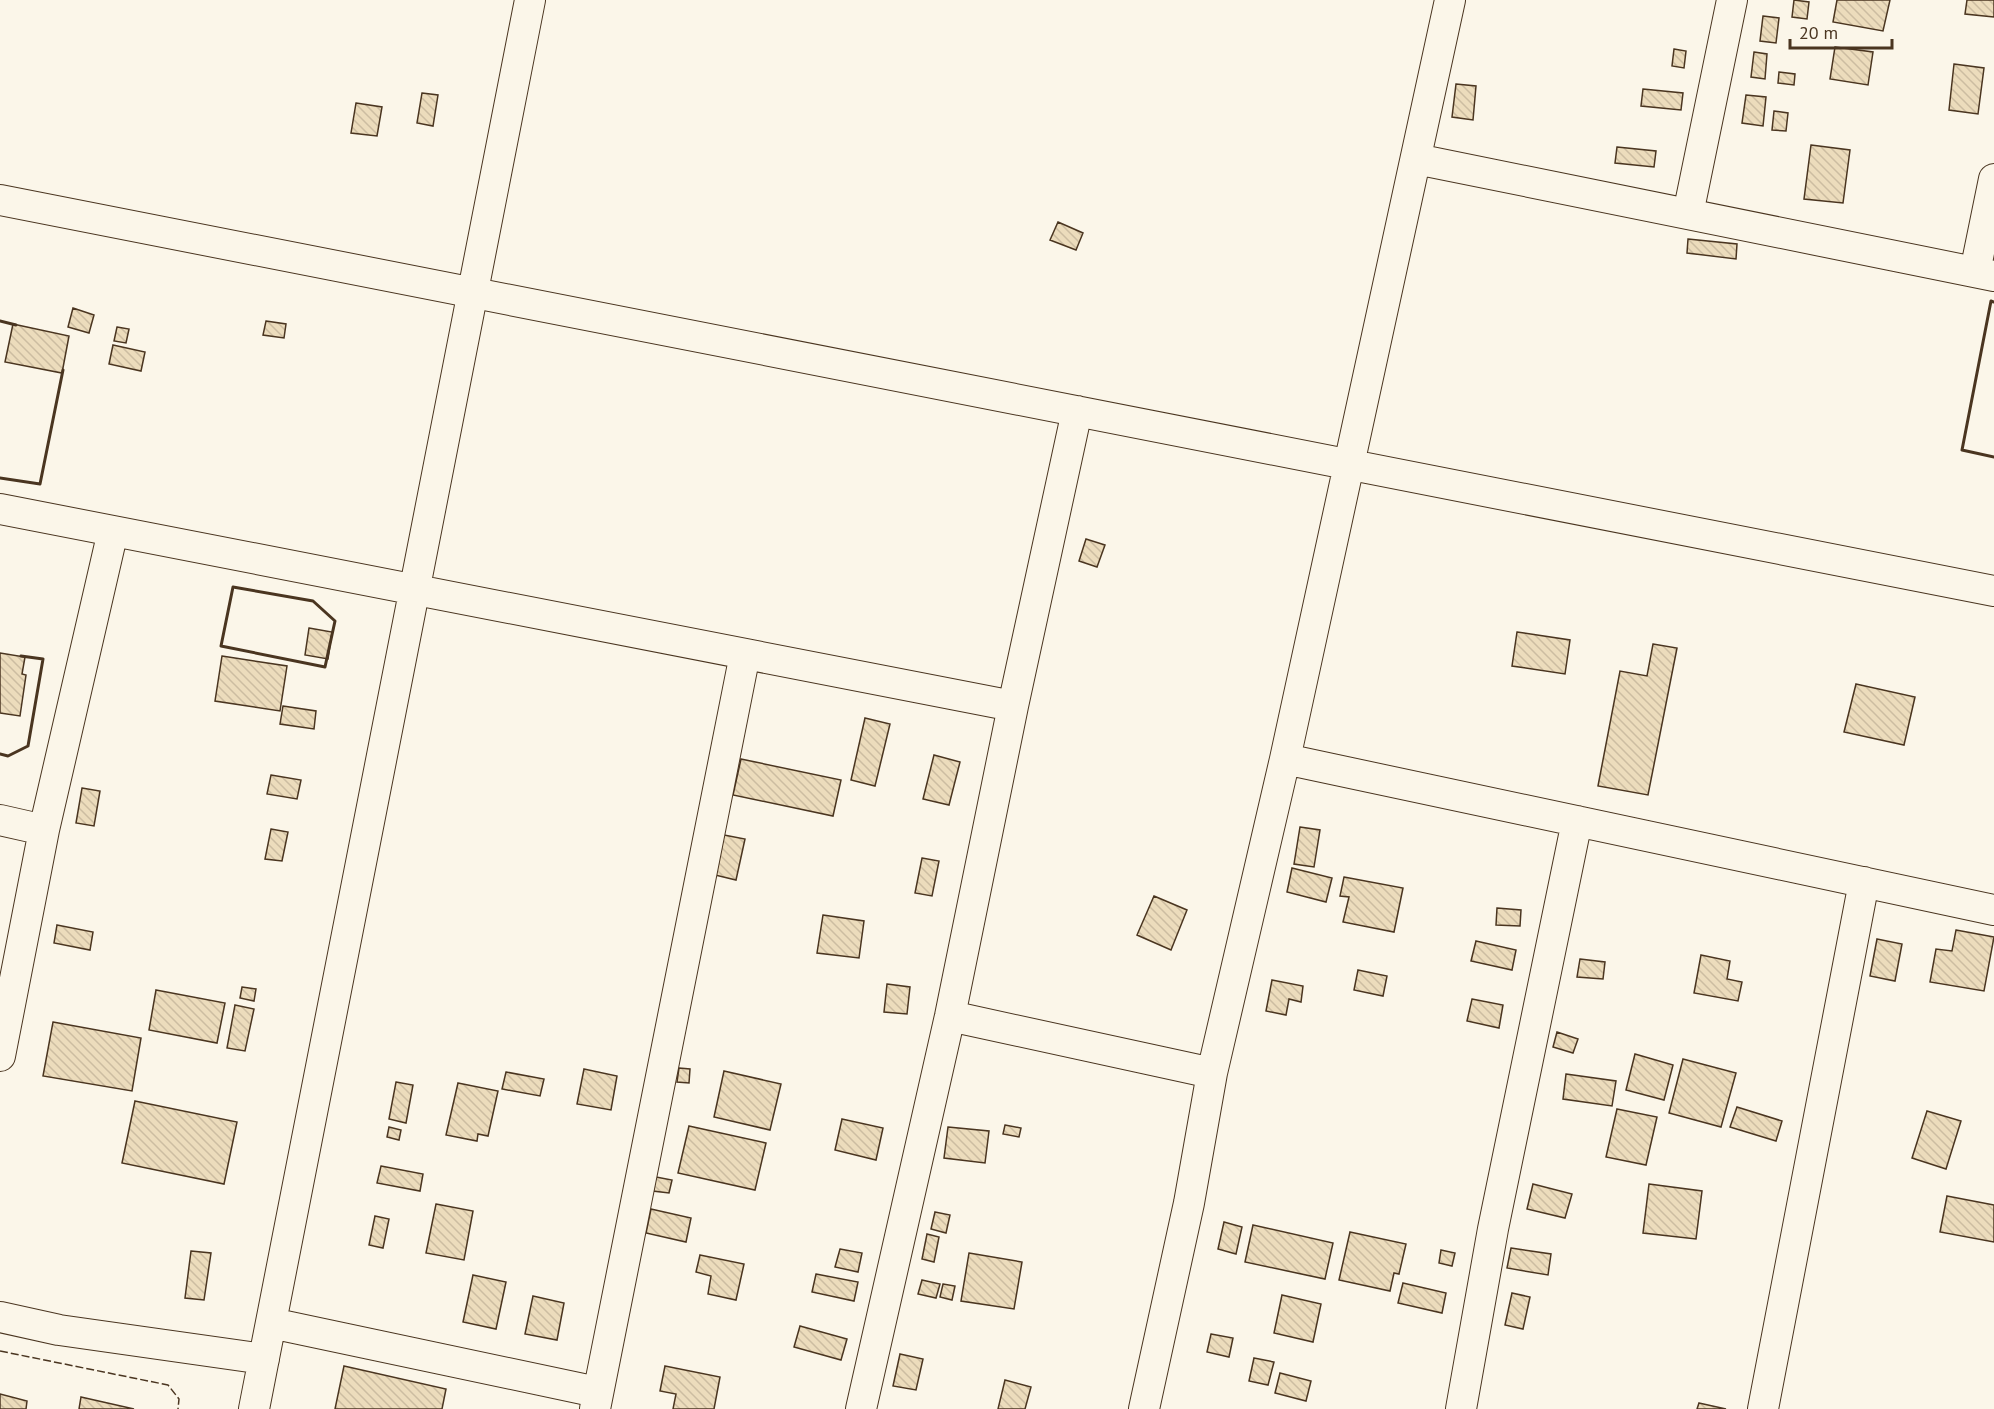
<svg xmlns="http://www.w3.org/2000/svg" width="1994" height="1409" font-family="'PT Sans',sans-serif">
  <defs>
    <pattern id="building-back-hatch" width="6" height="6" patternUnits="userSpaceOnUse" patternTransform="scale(1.5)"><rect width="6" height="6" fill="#ecdcbc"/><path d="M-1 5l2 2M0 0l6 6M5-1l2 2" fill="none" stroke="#ccbda1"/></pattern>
  </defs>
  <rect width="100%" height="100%" fill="#fbf6e9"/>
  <path fill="url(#building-back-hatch)" stroke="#4a3520" stroke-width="1.5" d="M1794 0 1809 2 1807 19 1792 17Z
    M1837 0H1890L1883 31 1833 22Z
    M1967 0H1994V17L1965 14Z
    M1763 16 1779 18 1776 43 1760 41Z
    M1835 47 1873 52 1868 85 1830 79Z
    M1674 49 1686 51 1684 68 1672 66Z
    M1754 52 1767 54 1765 79 1751 77Z
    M1954 64 1984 68 1978 114 1949 110Z
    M1779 72 1795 74 1794 85 1778 83Z
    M1456 84 1476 86 1473 120 1452 117Z
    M1643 89 1683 93 1681 110 1641 106Z
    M422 93 438 95 433 126 417 123Z
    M1746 95 1766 97 1763 126 1742 123Z
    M356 103 382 107 377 136 351 133Z
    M1774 111 1788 113 1786 131 1772 130Z
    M1811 145 1850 150 1843 203 1804 199Z
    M1617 147 1656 151 1654 167 1615 163Z
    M1058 222 1083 233 1076 250 1050 240Z
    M1688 239 1737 244 1736 259 1687 253Z
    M73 308 94 315 89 333 68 327Z
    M266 321 286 324 284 338 263 335Z
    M13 324 69 336 62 373 5 362Z
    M117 327 129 329 126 343 114 341Z
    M113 345 145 352 141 371 109 364Z
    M1086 539 1105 545 1097 567 1079 561Z
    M309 628 332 632 328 659 305 655Z
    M1517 632 1570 640 1565 674 1512 666Z
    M1653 644 1677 648 1648 795 1598 786 1620 671 1647 676Z
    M0 653 25 657 22 674 26 675 20 716 0 713Z
    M222 656 287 666 280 711 215 701Z
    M1856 684 1915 697 1904 745 1844 732Z
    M283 706 316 711 314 729 280 724Z
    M865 718 890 724 875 786 851 780Z
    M934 755 960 762 949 805 923 799Z
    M741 759 841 780 833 816 733 795Z
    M271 775 301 780 297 799 267 794Z
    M82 788 100 791 94 826 76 823Z
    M1300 827 1320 830 1314 867 1294 864Z
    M271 829 288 832 282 861 265 859Z
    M724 835 745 839 736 880 715 875Z
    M922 858 939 861 932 896 915 893Z
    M1292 868 1332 878 1326 902 1287 892Z
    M1344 877 1403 888 1394 932 1343 922 1349 897 1340 896Z
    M1154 896 1187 910 1171 950 1137 935Z
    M1497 908 1521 910 1520 926 1496 925Z
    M823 915 864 921 859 958 817 953Z
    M57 925 93 932 90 950 54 943Z
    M1956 930 1994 937 1984 991 1930 982 1936 949 1952 951Z
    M1877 939 1902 944 1895 981 1870 976Z
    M1476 941 1516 950 1512 970 1471 961Z
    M1701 955 1730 961 1727 979 1742 982 1738 1001 1694 993Z
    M1580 959 1605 962 1603 979 1577 977Z
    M1358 970 1387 976 1383 996 1354 990Z
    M1272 980 1303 986 1301 1002 1289 999 1286 1015 1266 1011Z
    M887 984 910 987 907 1014 884 1012Z
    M242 987 256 989 254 1001 240 998Z
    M156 990 225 1003 217 1043 149 1030Z
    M1472 999 1503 1005 1499 1028 1467 1021Z
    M235 1005 254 1009 245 1051 227 1048Z
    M53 1022 141 1038 132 1091 43 1076Z
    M1557 1032 1578 1039 1573 1053 1553 1047Z
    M1635 1054 1673 1065 1664 1100 1626 1090Z
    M1683 1059 1736 1073 1721 1127 1669 1113Z
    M679 1068 690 1069 689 1083 677 1082Z
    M584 1069 617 1076 611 1110 577 1104Z
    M724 1071 781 1084 770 1130 714 1117Z
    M506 1072 544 1079 540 1096 502 1089Z
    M1566 1074 1616 1081 1612 1106 1563 1099Z
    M396 1082 413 1085 406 1123 389 1119Z
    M458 1083 498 1091 488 1136 478 1134 477 1141 446 1135Z
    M135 1101 237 1122 224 1184 122 1163Z
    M1737 1107 1782 1121 1776 1141 1730 1127Z
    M1617 1109 1657 1117 1646 1165 1606 1157Z
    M1927 1111 1961 1121 1946 1169 1912 1158Z
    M842 1119 883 1128 876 1160 835 1150Z
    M1005 1125 1021 1128 1019 1137 1003 1134Z
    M689 1126 766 1143 755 1190 678 1173Z
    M389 1127 401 1130 399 1140 387 1137Z
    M948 1127 989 1131 985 1163 944 1158Z
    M381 1166 423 1174 420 1191 377 1183Z
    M656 1177 672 1180 669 1193 653 1191Z
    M1533 1184 1572 1194 1565 1218 1527 1209Z
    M1649 1184 1702 1191 1696 1239 1643 1233Z
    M1947 1196 1994 1205V1242L1940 1232Z
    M436 1204 473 1211 464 1260 426 1253Z
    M651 1209 691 1218 686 1242 646 1233Z
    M935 1212 950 1215 946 1233 931 1229Z
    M375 1216 389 1219 383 1248 369 1245Z
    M1224 1222 1242 1227 1236 1254 1218 1249Z
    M1253 1225 1333 1243 1325 1279 1245 1262Z
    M1350 1232 1406 1244 1399 1274 1394 1273 1390 1291 1339 1280Z
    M927 1234 939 1237 934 1262 922 1259Z
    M1511 1248 1551 1254 1548 1275 1507 1268Z
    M840 1249 862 1253 858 1272 835 1267Z
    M1441 1250 1455 1253 1452 1266 1439 1263Z
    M191 1251 211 1253 204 1300 185 1298Z
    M969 1253 1022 1262 1014 1309 961 1301Z
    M700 1255 744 1264 736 1300 708 1294 711 1276 696 1272Z
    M816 1274 858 1282 854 1301 812 1292Z
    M473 1275 506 1282 496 1329 463 1322Z
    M922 1280 940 1284 936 1298 918 1294Z
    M1403 1283 1446 1293 1442 1313 1398 1303Z
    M943 1284 955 1286 952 1300 940 1297Z
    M1512 1293 1530 1297 1523 1329 1505 1325Z
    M1282 1295 1321 1304 1313 1342 1274 1333Z
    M533 1296 564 1303 557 1340 525 1334Z
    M800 1326 847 1339 841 1360 794 1347Z
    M1211 1334 1233 1338 1229 1357 1207 1352Z
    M900 1354 923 1359 916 1390 893 1386Z
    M1254 1358 1274 1362 1268 1385 1249 1381Z
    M344 1366 446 1389 442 1409H335Z
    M665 1366 720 1377 714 1409H673L676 1394 660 1391Z
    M1280 1373 1311 1381 1306 1401 1275 1393Z
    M1005 1380 1031 1387 1025 1409H998Z
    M0 1394 27 1401 26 1409H0Z
    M81 1397 134 1409H79Z
    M1699 1403 1726 1409H1697Z"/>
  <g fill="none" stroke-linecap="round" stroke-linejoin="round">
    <g stroke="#4a3520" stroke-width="32">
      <path id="minor" d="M1416 159 1994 276
        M0 200 1994 591
        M1688 214 1732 0
        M1975 272 1994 179
        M0 509 1013 706
        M1285 759 1994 910
        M0 820 44 830
        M950 1016 1212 1073
        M0 1056 44 830 113 531
        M0 1317 59 1330 264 1359
        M271 1323 597 1392
        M254 1409 530 0
        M595 1409 745 654
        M861 1409 950 1016 1013 706 1077 411
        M1144 1409 1189 1203 1212 1073 1285 759 1450 0
        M1461 1409 1493 1229 1577 821
        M1763 1409 1864 882"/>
    </g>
    <use href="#minor" stroke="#fbf6e9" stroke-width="30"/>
    <path stroke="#4a3520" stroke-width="1.5" stroke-dasharray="8 3" stroke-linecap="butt" d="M0 1351 168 1385 179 1399 178 1409"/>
    <path stroke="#4a3520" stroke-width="3" d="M1994 302 1991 301 1962 450 1994 457
      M0 321 16 325
      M0 478 40 484 63 370
      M233 587 313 601 335 621 325 667 221 646Z
      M0 754 8 756 28 746 43 659 21 656"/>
  </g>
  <path d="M1790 39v9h102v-9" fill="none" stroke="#4a3520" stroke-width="3"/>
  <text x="1799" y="39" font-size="18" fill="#4a3520" stroke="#fbf6e9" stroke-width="4.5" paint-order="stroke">20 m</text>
</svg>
